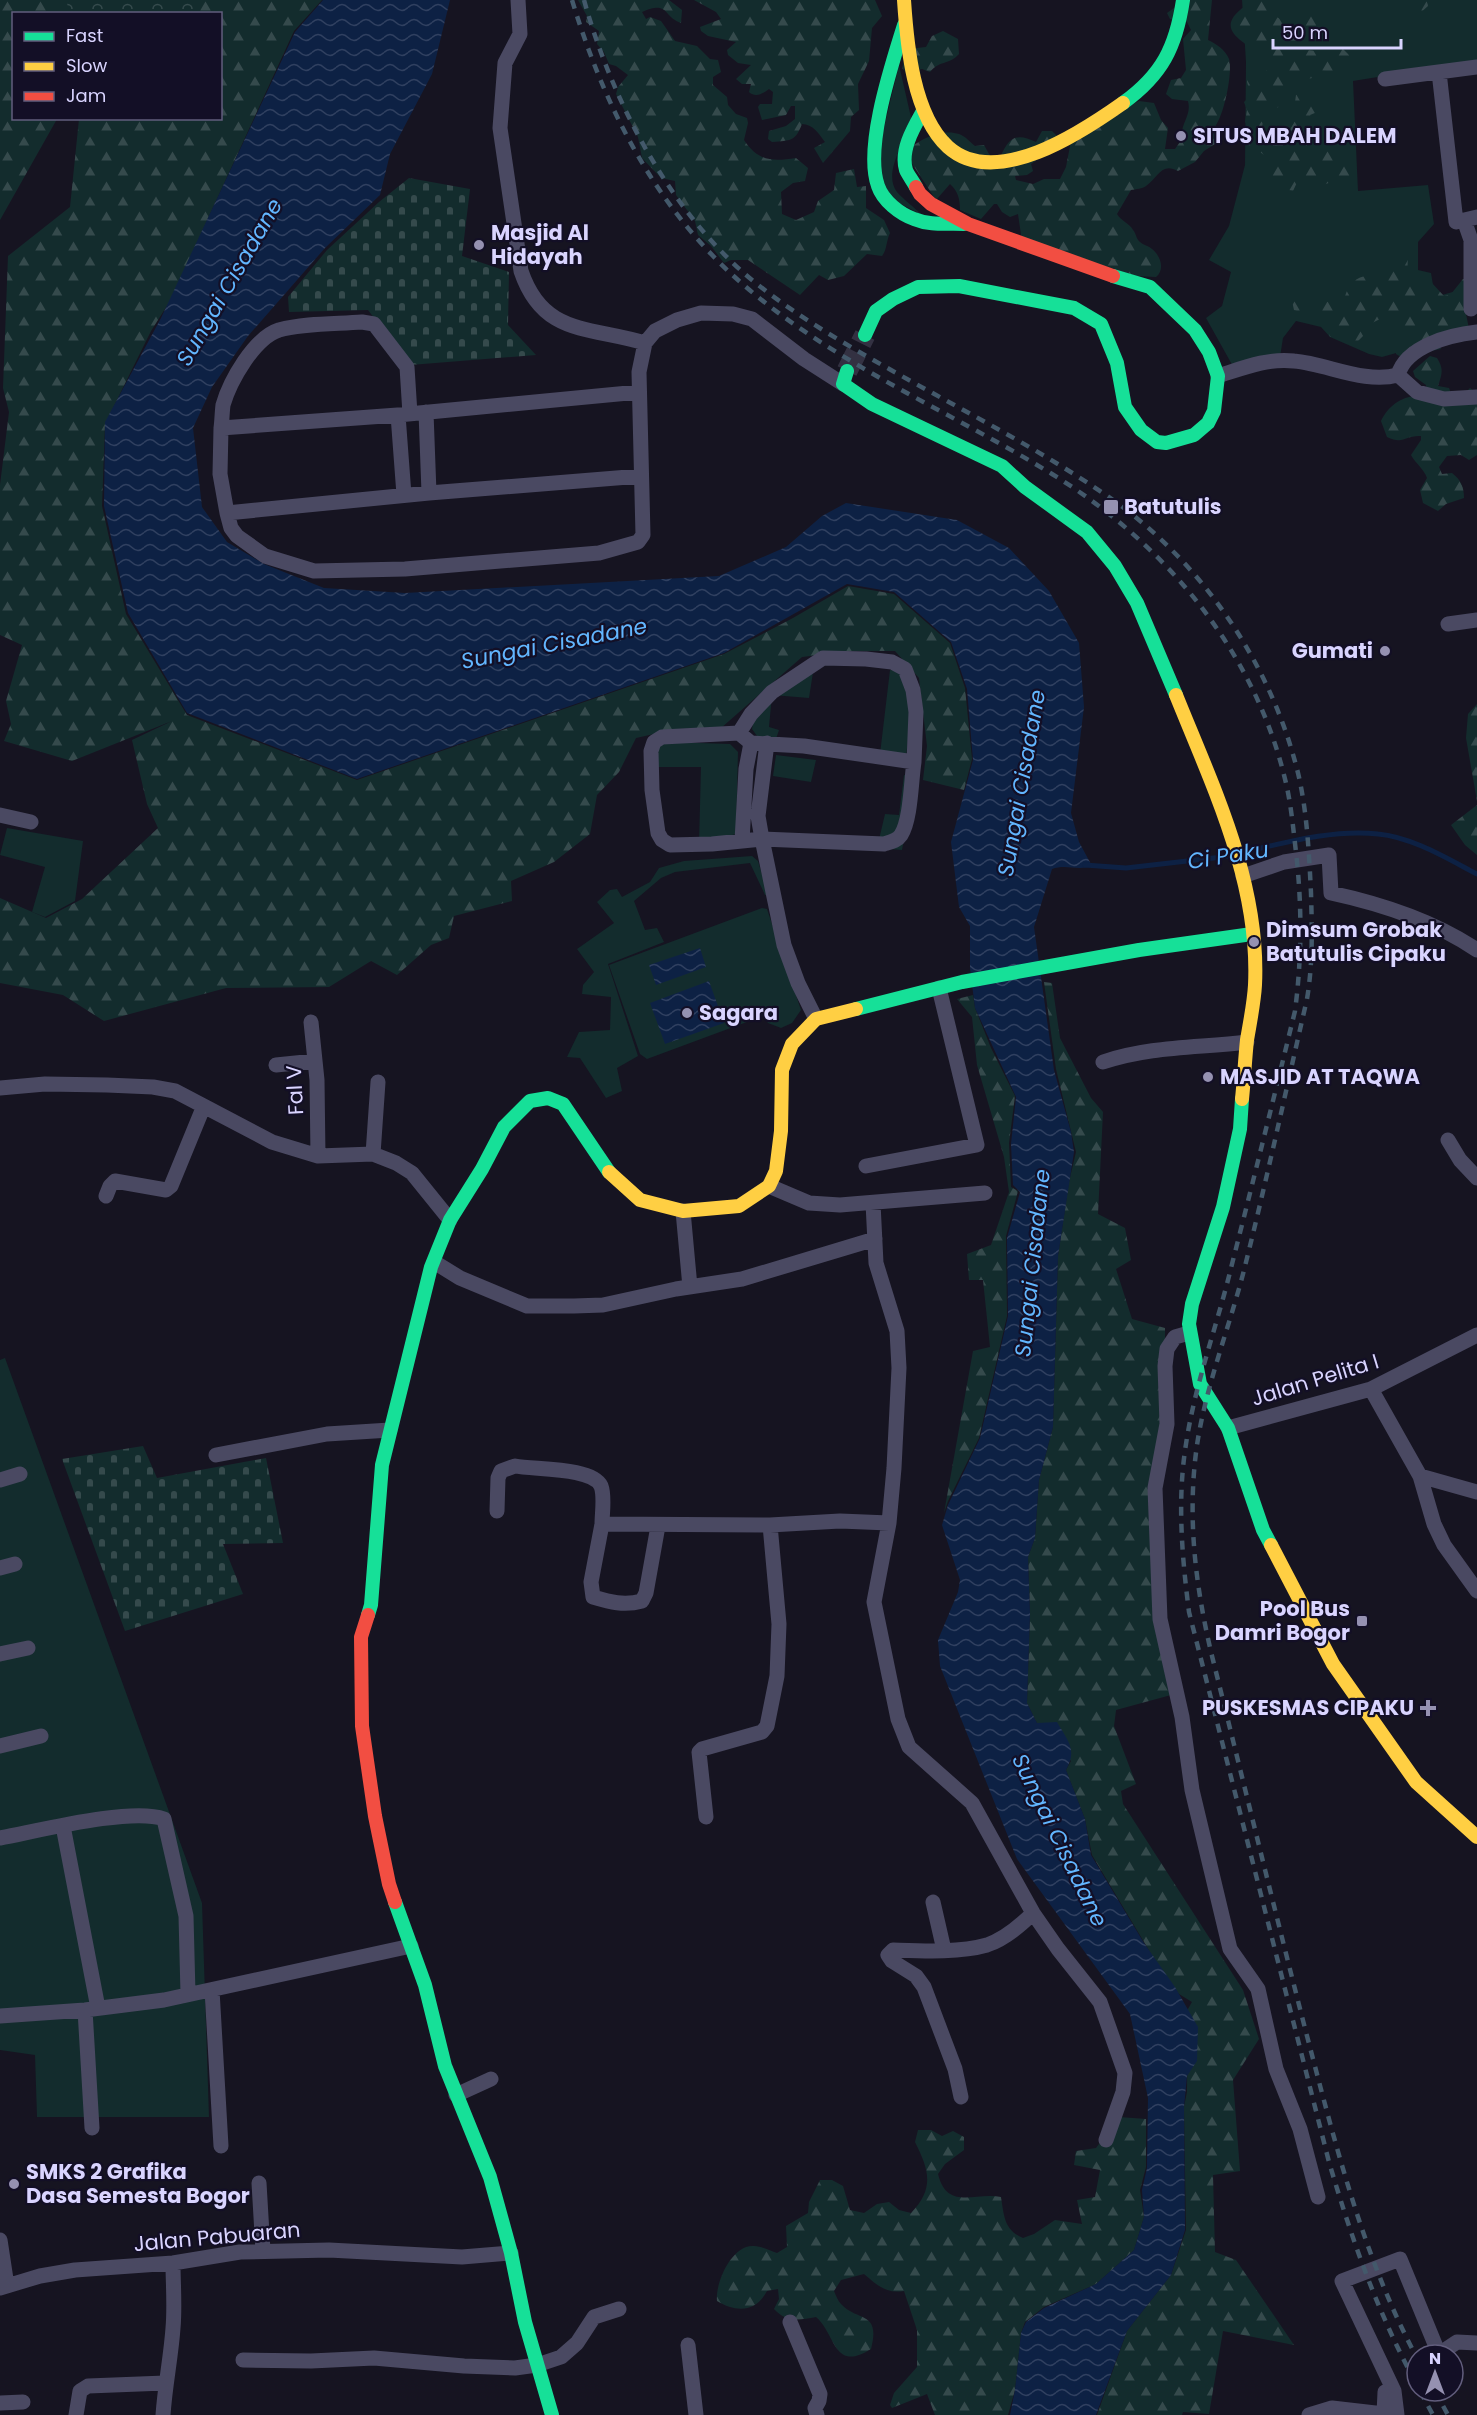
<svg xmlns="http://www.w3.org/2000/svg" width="1477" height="2415" font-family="Poppins,sans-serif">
  <defs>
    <pattern id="forest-firs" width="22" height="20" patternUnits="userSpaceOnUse" patternTransform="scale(1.5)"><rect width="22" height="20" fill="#132c2d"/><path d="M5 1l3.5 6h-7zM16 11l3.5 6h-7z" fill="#354a4c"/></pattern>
    <pattern id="cemetery-stones" width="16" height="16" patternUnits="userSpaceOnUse" patternTransform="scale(1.5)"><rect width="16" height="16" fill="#132c2d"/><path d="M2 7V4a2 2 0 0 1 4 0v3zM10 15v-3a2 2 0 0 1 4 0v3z" fill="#354a4c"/></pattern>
    <pattern id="park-crowns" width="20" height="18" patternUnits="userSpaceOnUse" patternTransform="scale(1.5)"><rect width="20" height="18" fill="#132c2d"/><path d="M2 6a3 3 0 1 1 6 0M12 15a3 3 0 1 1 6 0" fill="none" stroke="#354a4c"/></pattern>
    <pattern id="water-waves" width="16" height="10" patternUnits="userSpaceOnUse" patternTransform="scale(1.5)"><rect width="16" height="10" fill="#0d2144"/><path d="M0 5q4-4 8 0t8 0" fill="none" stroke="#304060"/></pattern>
  </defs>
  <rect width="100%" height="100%" fill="#161421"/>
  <path fill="#132c2d" d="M1242 0H1477V61L1353 81 1358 191 1428 185 1434 224 1418 242V270L1431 273 1435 297 1463 289 1467 333 1382 357 1369 354 1330 337 1321 327 1296 321 1283 338 1280 357 1235 370 1206 318 1222 306 1231 272 1209 260 1229 226 1245 165 1246 62Z
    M899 65 913 126C903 142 883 174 897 192 904 200 914 207 922 215L884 195 879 148Z
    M814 666 809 698 772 695 769 727 779 730 776 739 757 736 752 729 755 710 767 696Z
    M890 670 910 672 916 680 906 756 880 754Z
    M667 742 730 744 738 752 736 834 699 844 701 767H657L658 746Z
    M776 755 816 760 811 782 773 776Z
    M904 775 916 776 902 850 877 848 885 814 899 815Z
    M7 828 83 841 75 901 45 917 32 912 45 867 0 855Z
    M752 856 758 861 768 895H765L750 863 675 872 661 878 634 901 645 930 657 928 664 942 608 964 638 1056 617 1068 622 1091 606 1098 580 1058 567 1057 579 1032 610 1030 611 997 582 994 583 985 594 972 577 949 614 923 597 902 610 890 617 889 622 897 650 882 659 868 684 861Z
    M762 908 767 909 801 1010 792 1023 781 1028 768 1023 763 1016 647 1059 640 1054 609 965Z
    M5 1358 202 1903 209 2117H37L35 2055 0 2050V1360Z"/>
  <path fill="url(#forest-firs)" d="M0 0H322L294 31 170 301 151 331 105 424 102 506 126 614 187 715 357 780 724 654 793 618 848 586 894 594 950 643 965 688 972 759 964 790 923 780 927 746 919 678 895 651H850L802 657 721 728 676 729 636 738 619 772 597 795 590 834 554 862 511 881 512 901 454 916 449 938 431 945 397 975 371 961 329 987 226 988 104 1021 63 995 0 983V898L46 918 82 899 158 828 147 804 132 740 172 721 72 761 4 741 11 724 6 701 22 645 0 635V485L9 412 3 388 8 256 70 207 79 119 220 118V14H14V118L57 119 0 220Z
    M578 0H669L682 10 681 23C663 17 669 0 642 12L646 19 650 17 661 21 675 41 697 46 710 59 718 60 721 72 713 77V85L727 97 728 105 736 114 747 118 748 123 744 140C758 161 772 162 796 158L808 168 805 181 793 183 781 192 782 214 796 220 814 212 818 201 834 190 836 173 854 169 857 187 866 186V208L884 220 890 233C886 241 887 250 882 256L867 254 844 276 828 280 819 275 800 295 748 260H731L724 263 711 246 698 235 695 221 676 195 675 181 661 178 642 158 638 137 616 94 618 87 628 75 616 66 609 64 604 52 597 44 599 31 586 22 587 16Z
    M694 0H875L882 16 872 28 869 61 858 84 859 110 851 117 850 131 823 163 814 148 825 142C819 134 813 124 802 124 795 142 791 140 772 142L768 139 769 131 786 126 795 119V106H791L786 115 762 120 758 107 760 104H772L773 92 769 89C762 94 756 98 749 92L751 84H742L736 79 751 65 738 63 728 55 727 50 736 42 708 36 701 31 700 27 721 19 716 12Z
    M1185 0H1212L1208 40C1216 44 1225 49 1229 59 1233 72 1224 114 1216 125L1218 137 1215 144 1204 151 1195 162 1178 171C1161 162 1158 178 1146 186 1142 189 1136 189 1131 190L1117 214C1121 221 1129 223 1133 230 1136 233 1136 239 1140 242 1143 245 1149 246 1152 249 1161 256 1165 270 1156 277L1137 276 1022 241 1018 214 1010 217 1002 212 997 204H994L981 219 960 210C960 199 958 191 950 184L936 200 905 153C917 140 941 128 959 134 965 136 970 142 975 146L984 145 989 154 998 162C1007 142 1012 130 1036 142L1042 131H1052L1063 142 1031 164 1033 171 1027 175 1015 176 1016 180 1033 184 1044 179H1060L1066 167 1072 136 1139 101 1154 103 1161 120 1168 128 1165 149H1175L1182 139C1180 123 1192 116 1188 101L1172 99 1166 94 1171 80 1181 78 1186 70 1183 39 1191 30 1187 22 1170 19 1167 13Z
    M1246 0H1267L1270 13 1292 26 1299 23 1306 3H1310C1319 19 1320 26 1307 41V50L1316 51 1331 42 1341 47 1349 55V63L1341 72 1312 70V78C1297 81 1290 89 1287 103 1275 108 1263 114 1262 128 1270 137 1274 138 1286 136L1298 116 1295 102 1296 95 1308 91 1319 97 1322 110 1310 115 1319 132 1306 136 1304 140 1307 146C1328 156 1340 145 1352 169L1349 177C1334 179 1325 187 1310 187L1303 176H1300L1293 191 1279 188 1268 180 1273 168 1272 161 1256 149 1239 140 1249 127 1245 122 1247 110 1244 102 1251 95 1247 82 1248 75 1253 71 1264 73 1268 69C1266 64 1265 59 1261 56 1244 40 1212 30 1245 6Z
    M1411 0H1427L1428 6 1419 14 1413 12Z
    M943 31 958 39 959 54C948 66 941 59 930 72L922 69 906 72 902 68 908 49 926 47 932 36Z
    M1401 252 1408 255 1407 280 1420 286 1431 282 1444 296 1451 294 1463 279 1471 280 1475 293 1466 314 1469 329 1435 337 1441 349 1401 357 1396 354V347L1401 343 1414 339 1416 333 1411 326H1400L1392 332 1380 319 1362 328 1363 336 1356 343 1347 342 1342 333 1330 337 1326 321 1294 310 1292 301 1313 299 1339 304C1347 296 1344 296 1349 287 1355 275 1374 274 1385 273V263Z
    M1430 356 1437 358C1444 369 1442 374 1438 386L1449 388 1452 396 1461 397 1470 388 1477 394V455L1469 460 1461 455 1447 456 1439 467 1442 474 1452 473C1461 480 1464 487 1464 498L1446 504 1438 511 1423 503 1420 490 1427 478C1424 469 1416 464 1411 455L1421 440V436C1405 435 1404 445 1387 437L1381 421C1390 402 1408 393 1428 396L1426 385 1415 377 1413 371Z
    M1477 704V801L1466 738 1468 714Z
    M1477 805V855L1465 845 1451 825Z
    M1044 982 1052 983 1060 1038 1091 1098 1103 1112 1098 1214 1125 1228 1131 1260 1116 1269 1132 1319 1165 1328V1424L1152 1472 1171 1695 1116 1710 1114 1726 1136 1784 1121 1791 1123 1804 1243 1990 1259 2039 1233 2080 1240 2171 1213 2175 1215 2252 1236 2260 1294 2345 1223 2331 1209 2414 1183 2412 1182 2415H1097L1127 2331 1171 2275 1186 2230 1184 2107 1187 2092 1188 2009 1192 2002 1179 1994 1156 1962 1092 1855 1085 1819 1066 1770 1071 1761 1037 1723 1027 1703 1030 1614 1028 1557 1035 1538 1039 1480 1053 1427 1058 1256 1069 1182 1076 1152 1056 1069Z
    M973 995 975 1008 991 1048 1015 1096 1009 1143 1011 1187 1018 1191 1006 1236 1007 1316 979 1438 948 1501 944 1513 973 1351 990 1347 983 1280H969L967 1254 991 1245 1009 1192 1004 1157 977 1065 972 1017 957 999Z
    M1119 2117 1146 2119V2167L1140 2190 1144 2217 1134 2250 1096 2284 1044 2307 1025 2322 1021 2333 1015 2390 1008 2415H935L927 2394 892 2408 890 2405 894 2393 917 2367V2330L904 2291C886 2294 877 2285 864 2274L841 2280 834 2291C836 2296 838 2301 841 2304 857 2322 881 2310 871 2349 833 2373 836 2334 816 2317 799 2320 787 2323 774 2309L779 2299 778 2289 767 2291C756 2312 737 2313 717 2301 715 2283 732 2244 754 2246 761 2246 770 2251 777 2253L787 2247 786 2226 808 2213 809 2202 820 2180H832L843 2186 850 2210 864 2213 877 2204 889 2202 899 2210 911 2213C935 2188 929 2170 915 2142L918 2130H931L942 2136 953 2131 964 2137V2150L945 2164 938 2174C947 2211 975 2192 1001 2197 1004 2216 1004 2230 1023 2238L1034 2234 1055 2220 1082 2224 1077 2200 1095 2197 1100 2170 1074 2165 1076 2151 1096 2148Z"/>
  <path fill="url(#cemetery-stones)" d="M409 178 470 189 462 256 509 272 508 325 536 355 410 365 368 310 289 312 288 297 327 250 379 202Z
    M143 1446 157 1478 266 1458 283 1543 223 1544 243 1594 125 1631 62 1459Z"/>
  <path fill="url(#park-crowns)" d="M67 0H203L193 13 68 14Z"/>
  <path fill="url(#water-waves)" d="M323 0H450L432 74 390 154 380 195 325 248 248 336 212 387 193 428 202 507 227 542 264 564 324 588 405 593 719 576 786 547 822 516 846 503 957 520 1009 548 1049 591 1079 643 1084 707 1071 813 1079 842 1092 866C1078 871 1066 864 1052 869L1034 927 1054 1070 1071 1132 1074 1152 1058 1256 1053 1427 1039 1480 1035 1538 1028 1557 1030 1614 1027 1703 1037 1723 1057 1722C1067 1740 1078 1749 1066 1770L1085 1819 1091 1855 1144 1943 1175 1987 1198 2027 1197 2061 1187 2076 1184 2107 1185 2230 1171 2275 1127 2331 1096 2415H1010L1015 2390 1021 2333 1026 2322 1044 2308 1096 2284 1134 2250 1144 2217 1142 2190 1147 2168 1148 2098 1130 2014 1017 1859 940 1666 938 1640 958 1592 960 1580 942 1525 948 1505 980 1438 1008 1316 1007 1238 1020 1192 1013 1185 1011 1144 1016 1097 975 1008 970 968V926L959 907 951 842 973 760 967 689 951 642 894 592 847 584 724 653 357 779 187 713 128 613 104 506 105 422 161 318 295 32Z
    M700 948 706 967 656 985 649 965Z
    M709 981 724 1023 665 1044 650 1003Z"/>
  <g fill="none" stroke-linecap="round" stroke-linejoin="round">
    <path stroke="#0d2144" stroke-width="5" d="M1240 853C1284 843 1333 829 1378 834 1412 837 1448 859 1477 874
      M1085 865 1126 868 1231 856"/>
    <path stroke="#333142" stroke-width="21" stroke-dasharray="21 10" stroke-linecap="butt" d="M847 371 865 335"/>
    <path stroke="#4a4962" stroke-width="15" d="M518 0 520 34 505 63 500 128 521 271C543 336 589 326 645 343
      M1439 72 1456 222 1477 217
      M1385 79 1477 67
      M1464 220 1471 240V309
      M1398 375 1417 392 1444 399 1477 397
      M1218 376C1243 368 1267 358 1294 361 1328 364 1364 384 1398 375 1406 346 1450 335 1477 332
      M639 392 398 415 221 428 220 474 227 513 429 493 641 476
      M426 412 429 493
      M398 415 404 495
      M221 428C222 421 222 413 223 405 230 381 254 338 279 330 305 323 336 324 362 322L374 324 407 367 410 414
      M227 513 231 528 237 536 265 556 314 571 405 569 599 553 638 542 643 535 639 372 645 343 655 331 677 320 701 313 733 314 752 319 804 359 843 384
      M1448 624 1477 620
      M739 733 751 714 772 692 823 658 866 659 892 662 905 669 913 690 916 712 914 762 804 746 751 743 739 733 662 737 654 742 651 751 652 790 658 833 662 840 670 845 712 844 762 839 884 844C891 842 897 841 901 835 911 819 911 781 914 762
      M767 743 758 816 762 839 784 945 798 983 816 1019
      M0 815 31 822
      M742 841 746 769 751 743
      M1243 876 1284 862 1329 855 1331 893C1382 904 1434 921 1477 950
      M311 1022 317 1080 318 1156
      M1103 1062C1150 1046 1198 1048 1247 1042
      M276 1065 315 1061
      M0 1088 45 1084 107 1085 153 1087 175 1091 272 1142 318 1156 373 1154 396 1163 412 1173 450 1220
      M1448 1140 1460 1160 1477 1178
      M373 1154 378 1082
      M866 1166 977 1145 939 988
      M769 1186 809 1203 840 1205 985 1193
      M106 1196 110 1186 115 1181 166 1190 171 1186 203 1108
      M873 1203 876 1263 897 1331 899 1368 894 1468 889 1523 874 1602 898 1719 909 1747 972 1803 1033 1913 1058 1949 1100 2002 1125 2073 1123 2092 1106 2140
      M683 1211 690 1287
      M434 1262 460 1278 527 1306H574L603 1305 676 1289 742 1279 875 1239
      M1189 1333 1175 1337 1167 1349 1165 1366 1167 1424 1155 1488 1160 1619 1182 1717 1192 1790 1230 1949 1258 1989 1276 2069 1300 2129 1318 2197
      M1371 1389 1420 1476 1434 1524 1444 1545 1477 1591
      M1228 1428 1371 1389 1477 1335
      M216 1455 327 1434 390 1430
      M1420 1476 1477 1492
      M0 1480 20 1474
      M497 1511 498 1478 501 1471 515 1466C534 1470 592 1467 601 1486 605 1496 602 1513 602 1524
      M658 1526 646 1593 642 1601C624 1606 610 1602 593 1597L591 1582 602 1524 770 1525 840 1521 889 1523
      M0 1568 15 1564
      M0 1654 28 1648
      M0 1746 41 1736
      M706 1817 699 1752 702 1749 762 1732 767 1726 777 1676 779 1624 770 1525
      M63 1826 98 2008
      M0 1838C38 1831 131 1807 164 1819L186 1916 188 1994
      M933 1902 944 1950
      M212 1990 221 2146
      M85 2010 92 2128
      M0 2016 85 2010 164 2000 411 1946
      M456 2095 491 2079
      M961 2097 955 2069 924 1987 916 1976 892 1961 888 1955 893 1950C922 1951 959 1953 987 1945 1005 1939 1020 1926 1033 1913
      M259 2183 263 2251
      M0 2240 7 2286
      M0 2288 40 2276 75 2270 173 2263 240 2252 329 2250 462 2257 511 2253
      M790 2322 820 2394 819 2401 815 2408 817 2415
      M688 2345 696 2415
      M243 2360 311 2361 374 2358 464 2366 515 2368 537 2365 561 2357 577 2343 594 2317 619 2309
      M0 2403 23 2402
      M76 2415 80 2391 88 2386 165 2383
      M163 2415C165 2385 171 2357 173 2328 175 2306 173 2284 173 2263
      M1309 2415 1332 2408 1384 2414 1385 2392 1394 2391
      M1397 2415 1394 2391 1342 2281 1400 2259 1439 2354 1457 2342 1477 2343"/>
    <path stroke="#16e098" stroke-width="14" d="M904 25C892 64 864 147 878 186 883 201 900 214 914 219 931 226 947 223 964 224
      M1123 103C1162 75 1176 47 1183 0
      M916 187C913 181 908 175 906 170 900 150 914 127 923 111
      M865 335 876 311 893 299 918 287 959 286 1074 308 1101 324 1117 363 1125 407 1141 430 1157 442 1166 443 1194 435 1208 423 1214 411 1218 376 1209 352 1195 330 1150 287 1113 276
      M847 371 843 384 872 404 1002 466 1025 487 1087 532 1115 566 1137 603 1176 695
      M856 1009 962 982 1139 950 1252 934
      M1242 1099 1240 1129 1223 1207 1192 1304 1189 1324 1200 1384 1228 1428 1263 1530 1271 1545
      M368 1615 371 1605 382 1465 431 1267 450 1220 482 1169 504 1127 530 1101 548 1098 563 1104 609 1172
      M395 1902 425 1985 445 2066 490 2177 511 2253 525 2322 552 2415"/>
    <path stroke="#ffcf43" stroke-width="14" d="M904 0C907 45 913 115 948 147 996 190 1082 132 1123 103
      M1176 695C1213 787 1260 883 1255 985 1254 1003 1250 1022 1247 1040 1245 1059 1244 1080 1242 1099
      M609 1172 640 1200 683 1211 739 1206 769 1186 776 1171 781 1131 782 1070 792 1044 816 1019 856 1009
      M1271 1545 1333 1664 1416 1782 1477 1837"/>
    <path stroke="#f24e42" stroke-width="14" d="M916 187 920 194 931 204 968 224 1113 276
      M368 1615 361 1637 362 1726 375 1816 389 1884 395 1902"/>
    <path stroke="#43596b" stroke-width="4.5" stroke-dasharray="9 8" stroke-linecap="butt" d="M572 0C605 109 657 211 746 287 837 365 951 412 1052 474 1164 543 1254 650 1285 779 1291 803 1293 827 1296 852 1302 905 1302 957 1295 1011 1274 1097 1253 1182 1231 1268 1217 1326 1195 1384 1186 1444 1177 1500 1182 1557 1189 1612L1329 2162C1352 2240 1378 2314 1417 2385
      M584 0C612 101 670 212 752 280 795 315 843 343 891 370 962 410 1035 447 1103 493 1197 556 1269 659 1297 769 1307 808 1309 853 1311 893 1312 929 1313 963 1307 999 1286 1090 1266 1183 1243 1274 1228 1331 1206 1386 1197 1445 1187 1516 1195 1583 1211 1652 1243 1780 1274 1908 1307 2036 1336 2146 1363 2257 1417 2358
      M1420 2391 1433 2415
      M1435 2391 1448 2415"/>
  </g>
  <g fill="#9591b1" stroke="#130f26" stroke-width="2">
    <circle cx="1181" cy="136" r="6"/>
    <circle cx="479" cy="245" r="6"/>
    <rect x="1103" y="499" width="16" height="16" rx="3"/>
    <circle cx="1385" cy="651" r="6"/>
    <circle cx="1254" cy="942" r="6"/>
    <circle cx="687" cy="1013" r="6"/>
    <circle cx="1208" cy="1077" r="6"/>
    <rect x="1356" y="1615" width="12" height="12" rx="3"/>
    <path d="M1425 1699h6v6h6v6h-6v6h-6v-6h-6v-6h6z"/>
    <circle cx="14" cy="2184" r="6"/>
  </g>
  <g text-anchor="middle" stroke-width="4.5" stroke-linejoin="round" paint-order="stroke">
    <g font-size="21" font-weight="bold" fill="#d9d4ff" stroke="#130f26" text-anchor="start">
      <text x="1193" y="143">SITUS MBAH DALEM</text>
      <text x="491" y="240">Masjid Al<tspan x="491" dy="24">Hidayah</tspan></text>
      <text x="1124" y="514">Batutulis</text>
      <text x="1373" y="658" text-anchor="end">Gumati</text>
      <text x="1266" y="937">Dimsum Grobak<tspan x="1266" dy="24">Batutulis Cipaku</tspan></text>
      <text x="699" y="1020">Sagara</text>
      <text x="1220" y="1084">MASJID AT TAQWA</text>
      <text x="1350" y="1616" text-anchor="end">Pool Bus<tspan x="1350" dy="24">Damri Bogor</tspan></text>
      <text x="1414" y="1715" text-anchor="end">PUSKESMAS CIPAKU</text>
      <text x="26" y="2179">SMKS 2 Grafika<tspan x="26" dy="24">Dasa Semesta Bogor</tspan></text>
    </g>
    <g font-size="21" fill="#d9d4ff" stroke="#130f26">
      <text transform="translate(295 1090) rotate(-93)" y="7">Fal V</text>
      <text transform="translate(1315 1380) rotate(-17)" y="7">Jalan Pelita I</text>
      <text transform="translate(217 2237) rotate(-5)" y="7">Jalan Pabuaran</text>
    </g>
    <g font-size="22" font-style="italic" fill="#62b6ff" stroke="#130f26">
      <text transform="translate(229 282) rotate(-60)" y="8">Sungai Cisadane</text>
      <text transform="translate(554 643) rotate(-11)" y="8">Sungai Cisadane</text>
      <text transform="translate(1021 783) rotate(-80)" y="8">Sungai Cisadane</text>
      <text transform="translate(1228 855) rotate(-9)" y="8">Ci Paku</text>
      <text transform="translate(1032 1263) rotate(-84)" y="8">Sungai Cisadane</text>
      <text transform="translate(1060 1840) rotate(64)" y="8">Sungai Cisadane</text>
    </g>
  </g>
  <rect x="12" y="12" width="210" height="108" fill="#130f26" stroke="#625e7d" stroke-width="1.5"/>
  <rect x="24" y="32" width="30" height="9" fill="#16e098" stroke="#625e7d" stroke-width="1.5"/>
  <text x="66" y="42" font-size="18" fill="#d9d4ff">Fast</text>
  <rect x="24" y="62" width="30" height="9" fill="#ffcf43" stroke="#625e7d" stroke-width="1.5"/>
  <text x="66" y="72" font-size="18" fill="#d9d4ff">Slow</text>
  <rect x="24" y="92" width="30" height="9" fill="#f24e42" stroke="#625e7d" stroke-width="1.5"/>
  <text x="66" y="102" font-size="18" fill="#d9d4ff">Jam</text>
  <g transform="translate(1435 2373)"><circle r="28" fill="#130f26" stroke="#625e7d" stroke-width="1.5"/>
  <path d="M0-4.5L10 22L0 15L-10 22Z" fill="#9591b1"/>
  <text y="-9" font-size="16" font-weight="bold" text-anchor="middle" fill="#d9d4ff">N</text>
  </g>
  <path d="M1273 39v9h128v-9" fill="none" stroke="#d9d4ff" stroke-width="3"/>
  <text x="1282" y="39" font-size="18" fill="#d9d4ff" stroke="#130f26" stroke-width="4.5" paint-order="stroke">50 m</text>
</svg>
